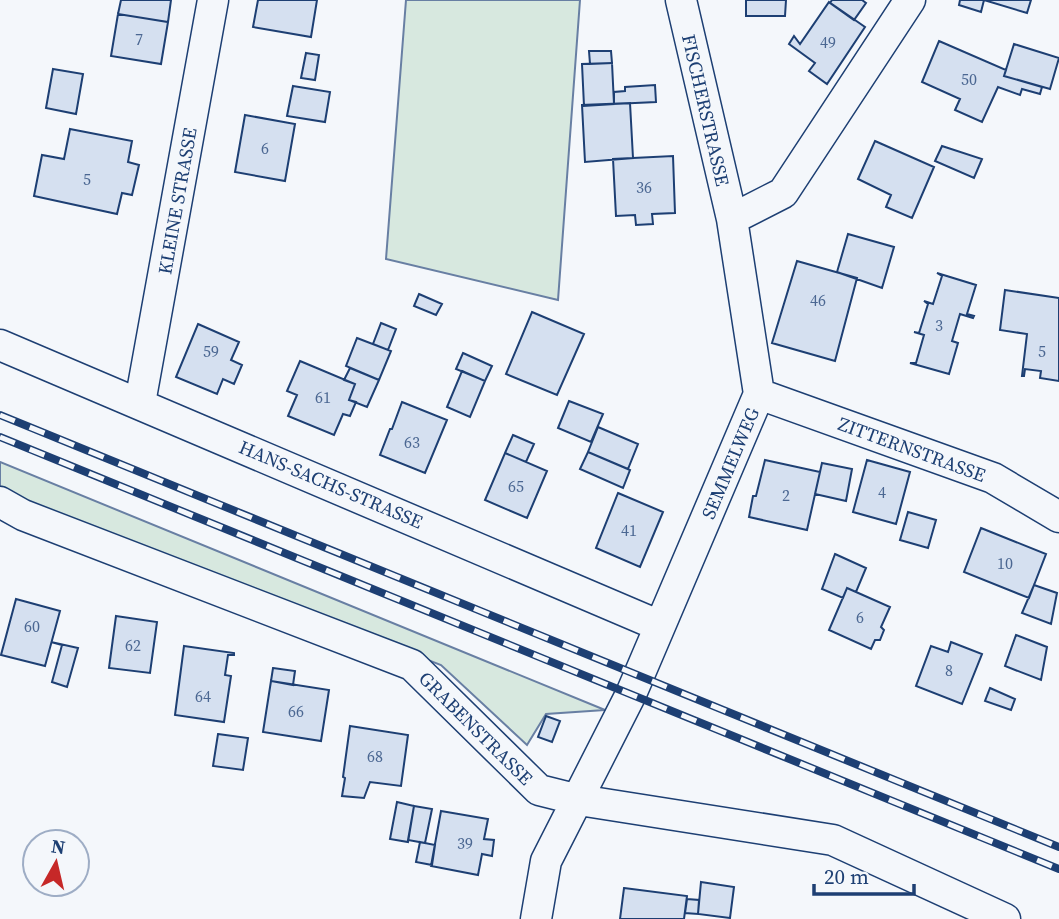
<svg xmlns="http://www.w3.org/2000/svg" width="1059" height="919" font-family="'Source Serif 4',serif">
  <rect width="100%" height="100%" fill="#f4f7fb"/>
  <path fill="#d7e8df" stroke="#687fa3" stroke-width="2" d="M406 0H580L558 300 386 259Z
    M0 462 605 710 546 714 527 745 441 665 0 492Z"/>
  <path fill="#d5e0f0" stroke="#1d3f73" stroke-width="2" d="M121 0H171L168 22 118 14Z
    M258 0H317L311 37 253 27Z
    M746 0H786L785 16H746Z
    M832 0H862L866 3 854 20 830 3Z
    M960 0H1031L1027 13 984 0 981 12 959 5Z
    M829 2 865 27 827 84 809 71 815 63 789 44 794 36 800 44Z
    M118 14 168 22 161 64 111 56Z
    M939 41 1006 70 1004 76 1042 87 1040 94 1022 89 1020 95 998 87 982 122 955 110 960 99 922 82Z
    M1014 44 1059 58 1050 89 1004 76Z
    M589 51H611L612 63 590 64Z
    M306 53 319 55 315 80 301 78Z
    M612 63 614 104 584 106 582 64Z
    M53 69 83 74 76 114 46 108Z
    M655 85 656 102 614 104V92L625 91V87Z
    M293 86 330 92 325 122 287 116Z
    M630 103 633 158 585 162 582 105Z
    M245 115 295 124 285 181 235 172Z
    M70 129 132 141 128 162 139 165 132 195 122 193 117 214 34 196 42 155 64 159Z
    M875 141 934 167 912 218 886 207 891 195 858 179Z
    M942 146 982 159 974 178 935 161Z
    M673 156 675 213 652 214 653 224 636 225 635 215 616 216 613 159Z
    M848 234 894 247 882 288 837 272Z
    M797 261 857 278 835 361 772 343Z
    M937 273 976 285 967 314 974 316 973 318 960 314 952 341 958 343 949 374 910 363H916L924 335 914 332 919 333 928 304 924 301 933 304 942 276Z
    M1005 290 1059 298V381L1040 378 1041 371 1025 369 1024 376H1022L1027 334 1000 330Z
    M419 294 442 304 436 315 414 306Z
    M532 312 584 334 557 395 506 374Z
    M381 323 396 329 388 350 373 344Z
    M198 324 239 342 231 360 242 365 234 384 223 379 217 394 176 377Z
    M357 338 391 351 379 380 346 366Z
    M463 353 492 366 485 381 456 369Z
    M300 361 355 384 349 400 356 402 350 416 343 414 334 435 288 416 297 395 287 391Z
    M350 368 379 380 367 407 349 400 355 384 344 380Z
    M462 371 485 381 470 417 447 407Z
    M569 401 603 414 591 442 558 428Z
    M402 402 447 420 425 473 380 455 390 429H392Z
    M598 427 638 444 628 469 588 452Z
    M513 435 534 444 526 462 505 453Z
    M588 452 630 470 623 488 580 469Z
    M505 453 547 471 527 518 485 500Z
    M765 460 820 472 807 530 749 517 753 496H756Z
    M867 460 910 472 896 524 853 512Z
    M822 463 852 469 846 501 815 494Z
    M618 493 663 512 640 567 596 548Z
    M908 512 936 520 928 548 900 540Z
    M981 528 1046 554 1029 598 964 572Z
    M835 554 866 568 856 592 847 588 843 598 822 589Z
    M1034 585 1057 593 1051 624 1022 613Z
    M847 588 890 607 881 627 884 630 880 640H875L871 649 829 630Z
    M16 599 60 611 45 666 1 655Z
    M116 616 157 622 150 673 109 668Z
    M1016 635 1047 647 1041 680 1005 666Z
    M51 642 78 648 67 687 52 682 62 645Z
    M951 642 982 654 962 704 916 686 931 646 948 652Z
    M184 646 234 653V655H228L225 675 231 676 224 722 175 715Z
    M273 668 295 671 293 685 271 681Z
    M271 681 329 690 321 741 263 732Z
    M990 688 1015 699 1011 710 985 701Z
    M546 716 560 721 552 742 538 737Z
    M350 726 408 735 401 786 370 782 364 798 342 796 345 778 343 777Z
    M218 734 248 738 243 770 213 766Z
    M397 802 414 806 408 842 390 839Z
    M414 806 432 809 425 843 408 840Z
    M441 811 488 819 484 839 494 840 492 856 482 854 478 875 431 866Z
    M420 842 435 845 432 865 416 862Z
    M701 882 734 887 730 918 698 914Z
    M624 888 687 896 684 919H620Z
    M687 899 699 900 698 914 685 913Z"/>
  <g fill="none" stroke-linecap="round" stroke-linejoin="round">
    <g stroke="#1d3f73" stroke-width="33">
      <path id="minor" d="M732 219 783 193 910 0
        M0 345 660 626
        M759 394 993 478 1059 517
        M140 403 213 0
        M0 502 23 515 412 665 539 790 579 800 833 840 1005 919
        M536 919 546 861 631 694 759 394 732 219 681 0"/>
    </g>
    <use href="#minor" stroke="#f4f7fb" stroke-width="30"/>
    <g stroke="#1d3f73" stroke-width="8">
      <path id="rail" d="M0 415 1059 847
        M0 437 1059 869"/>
    </g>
    <use href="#rail" stroke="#f4f7fb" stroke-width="5" stroke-dasharray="16" stroke-linecap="butt"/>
  </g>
  <g text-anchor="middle" stroke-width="5" stroke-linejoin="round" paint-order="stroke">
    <g font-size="16" fill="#4b6792">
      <text x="139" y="45">7</text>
      <text x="828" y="48">49</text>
      <text x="969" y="85">50</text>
      <text x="265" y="154">6</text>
      <text x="87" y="185">5</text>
      <text x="644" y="193">36</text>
      <text x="818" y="306">46</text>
      <text x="939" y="331">3</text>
      <text x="211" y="357">59</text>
      <text x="1042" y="357">5</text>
      <text x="323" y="403">61</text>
      <text x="412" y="448">63</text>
      <text x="516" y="492">65</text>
      <text x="882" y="498">4</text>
      <text x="786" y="501">2</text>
      <text x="629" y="536">41</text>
      <text x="1005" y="569">10</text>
      <text x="860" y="623">6</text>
      <text x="32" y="632">60</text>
      <text x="133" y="651">62</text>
      <text x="949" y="676">8</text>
      <text x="203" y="702">64</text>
      <text x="296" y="717">66</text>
      <text x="375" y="762">68</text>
      <text x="465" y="849">39</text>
    </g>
    <g font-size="19" fill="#1d3f73" stroke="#f4f7fb">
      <text transform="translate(706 110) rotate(77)" y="7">FISCHERSTRASSE</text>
      <text transform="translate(177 201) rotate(-80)" y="7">KLEINE STRASSE</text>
      <text transform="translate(912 449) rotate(20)" y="7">ZITTERNSTRASSE</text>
      <text transform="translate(730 463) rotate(-67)" y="7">SEMMELWEG</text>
      <text transform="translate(331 484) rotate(23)" y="7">HANS-SACHS-STRASSE</text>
      <text transform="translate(476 728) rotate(45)" y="7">GRABENSTRASSE</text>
    </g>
  </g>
  <g transform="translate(56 863) rotate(8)"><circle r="33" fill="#f4f7fb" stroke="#9eadc5" stroke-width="2"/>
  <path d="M0-5L12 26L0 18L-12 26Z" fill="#c62828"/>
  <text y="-10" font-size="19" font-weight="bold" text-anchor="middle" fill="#1d3f73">N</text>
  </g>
  <path d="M814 884v10h100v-10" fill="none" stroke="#1d3f73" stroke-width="3.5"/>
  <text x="824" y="884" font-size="21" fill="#1d3f73" stroke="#f4f7fb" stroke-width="5" paint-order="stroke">20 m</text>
</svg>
